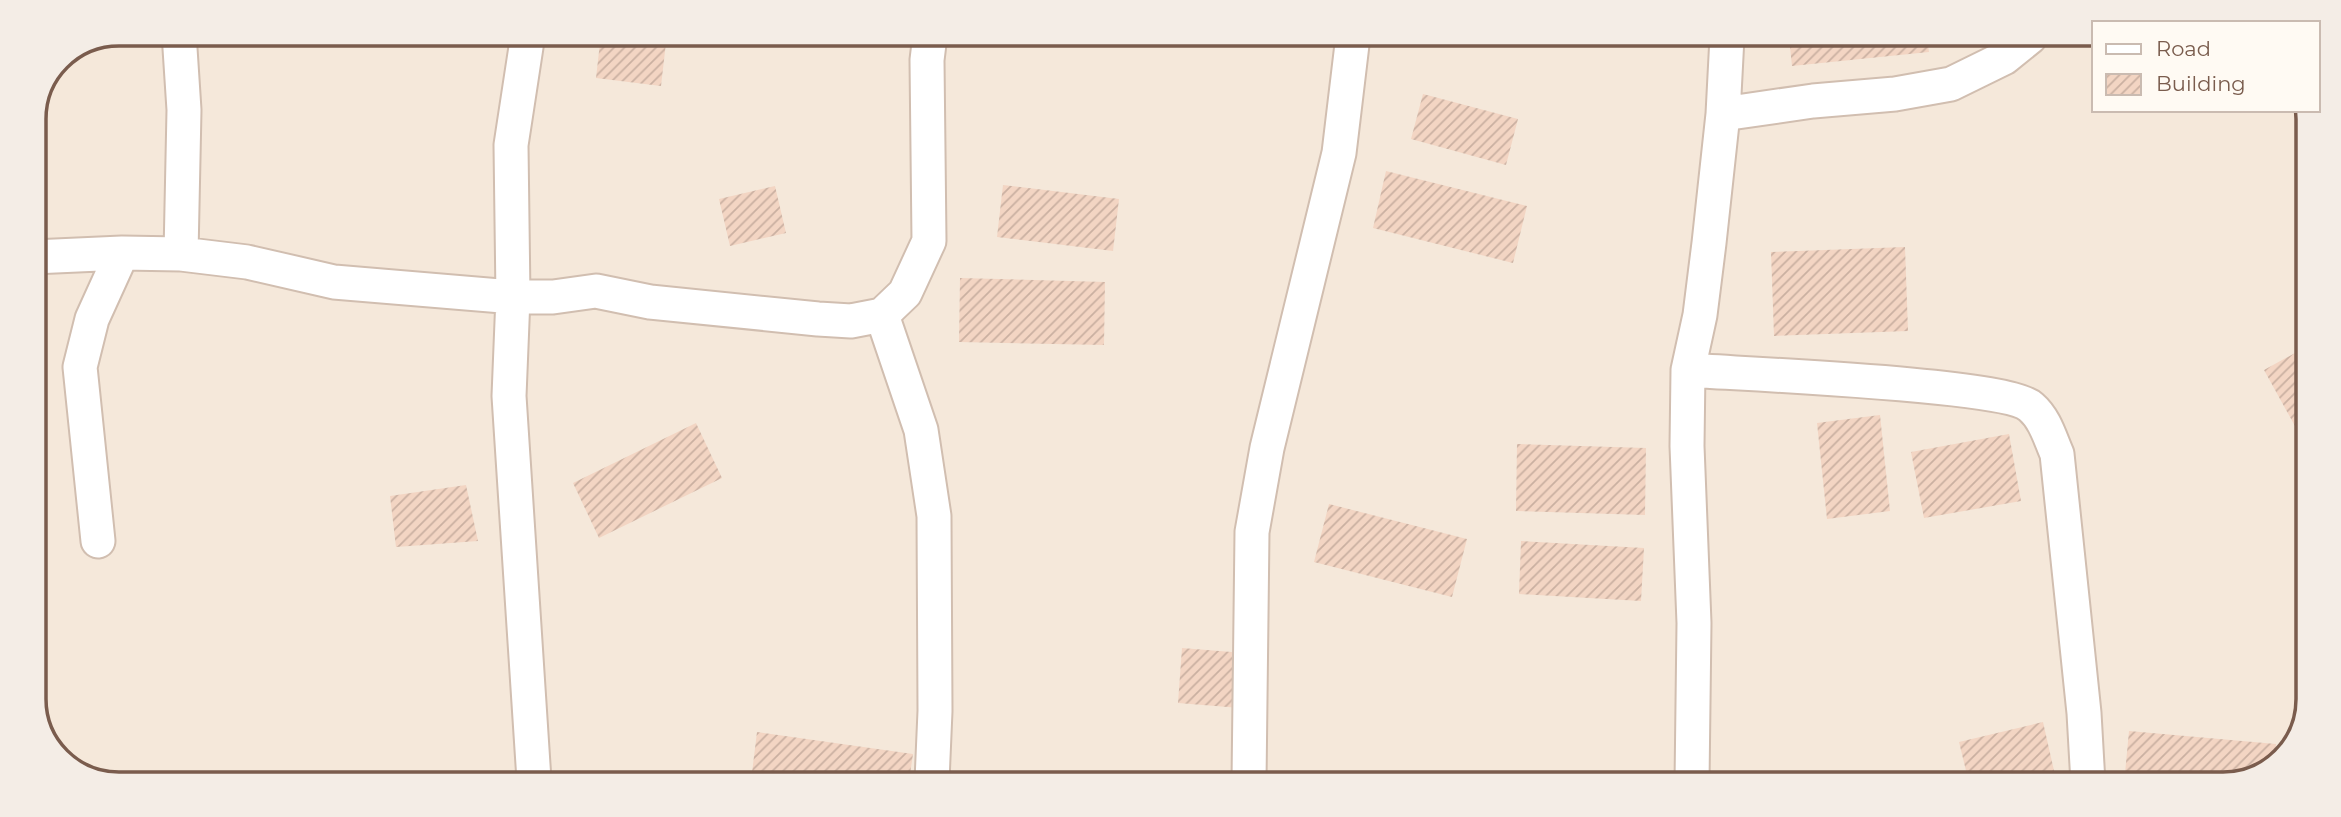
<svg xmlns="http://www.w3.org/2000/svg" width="2341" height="817" font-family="Montserrat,sans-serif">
  <defs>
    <pattern id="building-hatch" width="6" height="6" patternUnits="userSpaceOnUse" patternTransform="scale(1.75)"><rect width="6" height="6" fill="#f3d5c3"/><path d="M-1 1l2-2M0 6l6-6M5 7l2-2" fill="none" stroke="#cab0a1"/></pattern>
  </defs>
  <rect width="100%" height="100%" fill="#fdf6ec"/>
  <path fill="#f5e8da" d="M118 33 2094 37V110L2308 112 2303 726 2274 766 2223 784 91 779 51 751 33 705V113L58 58Z"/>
  <path fill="url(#building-hatch)" d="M601 34H667L661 86 596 78Z
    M1789 37H1927L1929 52 1792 66Z
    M1423 94 1518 119 1506 165 1411 139Z
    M1386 171 1527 206 1513 263 1373 228Z
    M1003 185 1119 199 1113 251 997 237Z
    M775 186 786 233 730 246 719 199Z
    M1905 247 1908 331 1774 336 1771 252Z
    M960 278 1105 282 1104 345 959 342Z
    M2306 347 2305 435 2301 437 2264 370Z
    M1880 415 1890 511 1827 519 1817 423Z
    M696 423 722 478 599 538 573 483Z
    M2009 434 2021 501 1924 518 1911 452Z
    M1517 444 1646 448 1645 515 1516 511Z
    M466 485 478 541 396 547 390 496Z
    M1329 504 1467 539 1452 597 1314 562Z
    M1521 541 1644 548 1641 601 1519 594Z
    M1182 648 1244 653 1240 708 1178 703Z
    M2043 722 2055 775 2019 783H1969L1959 742Z
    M2129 731 2276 744 2274 767 2223 784H2124Z
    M757 732 913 754 909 781H751Z"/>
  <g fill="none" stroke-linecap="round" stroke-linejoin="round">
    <g stroke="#d1beb0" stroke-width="37">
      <path id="minor" d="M179 33 184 110 181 254
        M528 34 511 145 513 297 509 396 534 780
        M1723 114 1813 101 1895 94 1951 84 2004 58 2030 37
        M33 257 122 253
        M882 315 921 430 934 516 935 711 932 781
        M1688 370C1740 374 2005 384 2031 407 2045 419 2050 438 2057 454L2084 713 2088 783
        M98 541 80 367 92 319 122 253 181 254 247 262 334 282 513 297H553L596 291 650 302 818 319 851 321 882 315 905 293 929 241 927 60 930 35
        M1249 782 1252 532 1267 448 1339 153 1353 36
        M1692 783 1694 623 1687 446 1688 370 1700 315 1709 243 1723 114 1727 37"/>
    </g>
    <use href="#minor" stroke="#fff" stroke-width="33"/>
  </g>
  <path d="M0 0H2341V817H0ZM119 46H2223A73 73 0 0 1 2296 119V699A73 73 0 0 1 2223 772H119A73 73 0 0 1 46 699V119A73 73 0 0 1 119 46Z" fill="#f4ede6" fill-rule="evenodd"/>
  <path fill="none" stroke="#7a5c4d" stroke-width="3.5" d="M119 46H2223A73 73 0 0 1 2296 119V699A73 73 0 0 1 2223 772H119A73 73 0 0 1 46 699V119A73 73 0 0 1 119 46Z"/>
  <rect x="2092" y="21" width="228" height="91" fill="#fffaf3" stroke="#cabbb1" stroke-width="2"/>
  <rect x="2106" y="44" width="35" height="10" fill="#ffffff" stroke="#cabbb1" stroke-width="2"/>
  <text x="2156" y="56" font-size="21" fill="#7a5c4d">Road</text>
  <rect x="2106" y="74" width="35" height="21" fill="url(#building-hatch)" stroke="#cabbb1" stroke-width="2"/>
  <text x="2156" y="91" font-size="21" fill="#7a5c4d">Building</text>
</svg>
